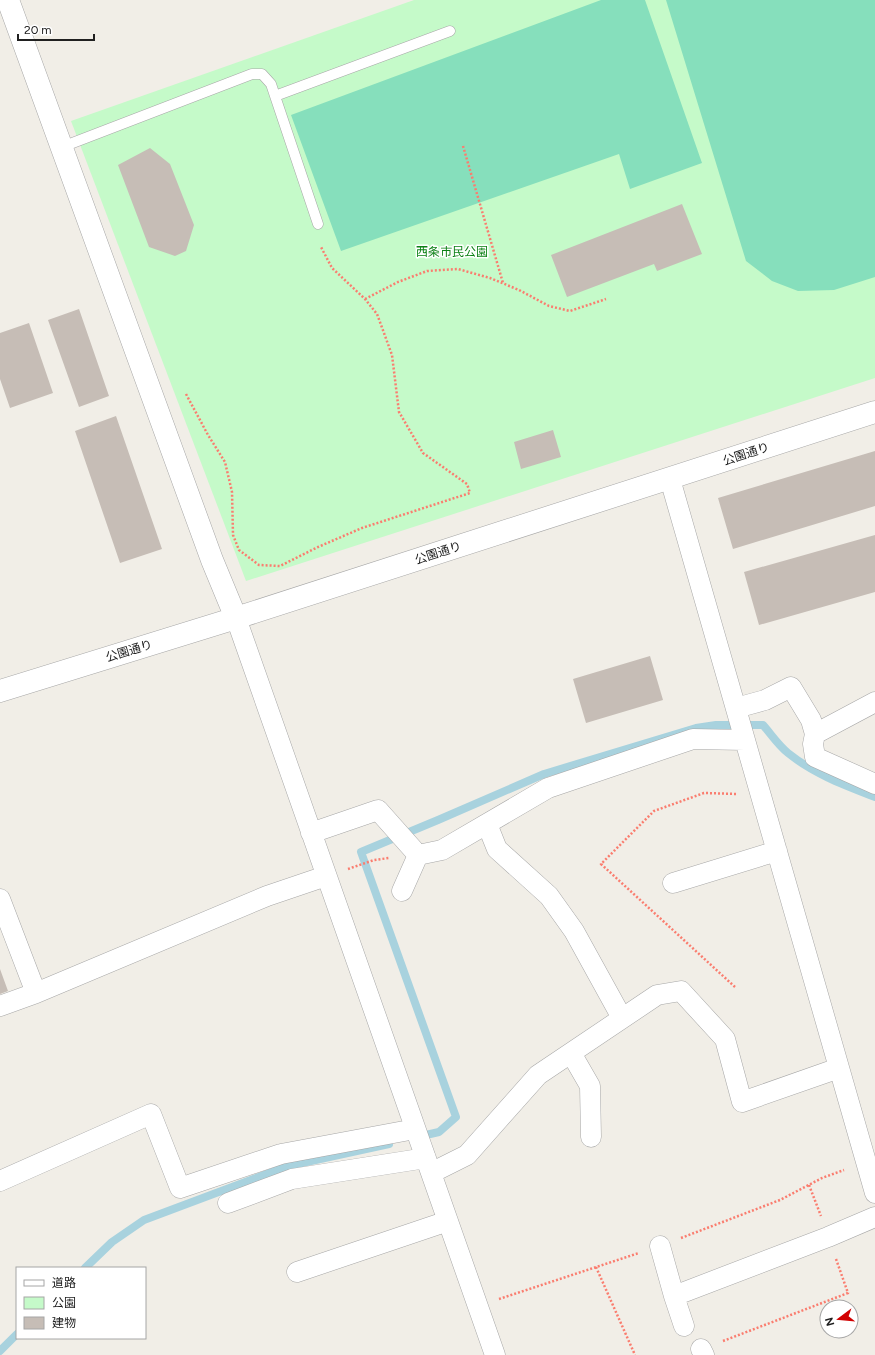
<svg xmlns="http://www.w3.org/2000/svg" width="875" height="1355" font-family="Figtree,'Noto Sans JP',sans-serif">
  <rect width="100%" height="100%" fill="#f1eee7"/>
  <path fill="#c5fac9" d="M414 0H875V378L246 581 71 121Z"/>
  <path fill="#86dfbc" d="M601 0H645L702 163 630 189 619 154 341 251 291 115Z
    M666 0H875V277L834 290 798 291 772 281 746 261Z"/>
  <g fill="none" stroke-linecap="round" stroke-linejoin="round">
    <path stroke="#a8d2de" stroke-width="8" d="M417 1137 439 1132 456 1117 361 852 438 820 544 774 696 728 716 725H763C771 734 778 745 788 753 814 774 844 785 875 797
      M85 1268 112 1242 144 1220 288 1166 389 1144
      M0 1351 17 1334"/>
  </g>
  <path fill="#c6bdb6" d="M150 148 170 164 194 225 186 251 175 256 149 247 118 165Z
    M682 204 702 254 657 271 654 264 567 297 551 255Z
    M79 309 109 396 79 407 48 320Z
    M29 323 53 393 10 408 0 379V333Z
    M116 416 162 549 120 563 75 431Z
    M553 430 561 457 521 469 514 442Z
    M875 451V506L733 549 718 498Z
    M875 535V592L759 625 744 572Z
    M650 656 663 700 586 723 573 679Z
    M0 969 8 991 0 994Z"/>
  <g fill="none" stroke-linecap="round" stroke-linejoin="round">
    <g stroke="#a7a7a7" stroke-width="11">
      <path id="service" d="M275 96 318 224
        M62 147 252 74H262L271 84 275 96 450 31"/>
    </g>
    <g stroke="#a7a7a7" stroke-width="21">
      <path id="minor" d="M670 479 875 1193
        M236 618 495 1355
        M736 708 765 700 791 687 811 720 815 734 813 744 815 757 875 784
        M815 734 875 702
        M487 824 497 849 549 896 574 931 622 1018
        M311 833 378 810 418 855 442 850 548 788 693 739 745 740
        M673 883 777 851
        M402 891 418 855
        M0 899 36 993
        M0 1006 36 993 267 896 326 876
        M571 1053 590 1086 591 1137
        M431 1173 467 1155 538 1075 657 995 681 991 725 1039 742 1102 839 1068
        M0 1181 151 1114 180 1188 281 1154 415 1129
        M228 1203 292 1179 426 1158
        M660 1246 674 1296 684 1326
        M297 1272 448 1221
        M674 1296 828 1237 875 1217
        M701 1349 704 1355"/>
    </g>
    <g stroke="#a7a7a7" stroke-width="23">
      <path id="tertiary" d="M8 0 212 560 236 618
        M0 691 236 618 875 412"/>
    </g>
    <path stroke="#fa7d6f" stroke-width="2.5" stroke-dasharray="2 2" stroke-linecap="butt" d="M463 146 503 283
      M365 299 398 282 427 271 458 269 490 278 519 290 549 306 570 311 606 299
      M186 394 208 435 225 462 232 492 233 535 239 550 259 565 280 566 318 547 362 528 470 493 467 484 423 453 399 412 392 355 377 314 365 299 332 268 321 247
      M348 869 374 860 389 858
      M735 987 601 864 654 811 704 793 738 794
      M809 1185 821 1216
      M681 1238 780 1200 822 1178 844 1170
      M596 1267 635 1355
      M499 1299 639 1253
      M723 1341 848 1293 836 1259"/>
    <use href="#service" stroke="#fff" stroke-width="10"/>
    <use href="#minor" stroke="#fff" stroke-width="20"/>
    <use href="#tertiary" stroke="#fff" stroke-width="22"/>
  </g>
  <g text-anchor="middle" stroke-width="3" stroke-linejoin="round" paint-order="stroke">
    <g font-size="12" fill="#0c8115" stroke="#fff">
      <text x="452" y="256">西条市民公園</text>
    </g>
    <g font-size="12" fill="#202020" stroke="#fff">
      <text transform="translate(746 454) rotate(-18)" y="4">公園通り</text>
      <text transform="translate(438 553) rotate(-18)" y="4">公園通り</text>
      <text transform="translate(129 651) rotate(-17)" y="4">公園通り</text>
    </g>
  </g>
  <rect x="16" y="1267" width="130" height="72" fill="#ffffff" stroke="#a6a6a6"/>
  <rect x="24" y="1280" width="20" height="6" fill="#ffffff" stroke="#a6a6a6"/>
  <text x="52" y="1287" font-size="12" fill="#202020">道路</text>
  <rect x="24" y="1297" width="20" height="12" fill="#c5fac9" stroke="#a6a6a6"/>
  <text x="52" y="1307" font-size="12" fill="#202020">公園</text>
  <rect x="24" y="1317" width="20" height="12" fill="#c6bdb6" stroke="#a6a6a6"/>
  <text x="52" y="1327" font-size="12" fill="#202020">建物</text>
  <g transform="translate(839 1319) rotate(254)"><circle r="19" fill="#ffffff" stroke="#a6a6a6"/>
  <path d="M0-3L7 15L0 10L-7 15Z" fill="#d10001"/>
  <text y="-6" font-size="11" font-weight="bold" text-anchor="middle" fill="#202020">N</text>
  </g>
  <path d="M18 34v6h76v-6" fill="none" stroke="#202020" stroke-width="2"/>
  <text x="24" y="34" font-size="12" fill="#202020" stroke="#ffffff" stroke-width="3" paint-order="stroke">20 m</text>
</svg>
